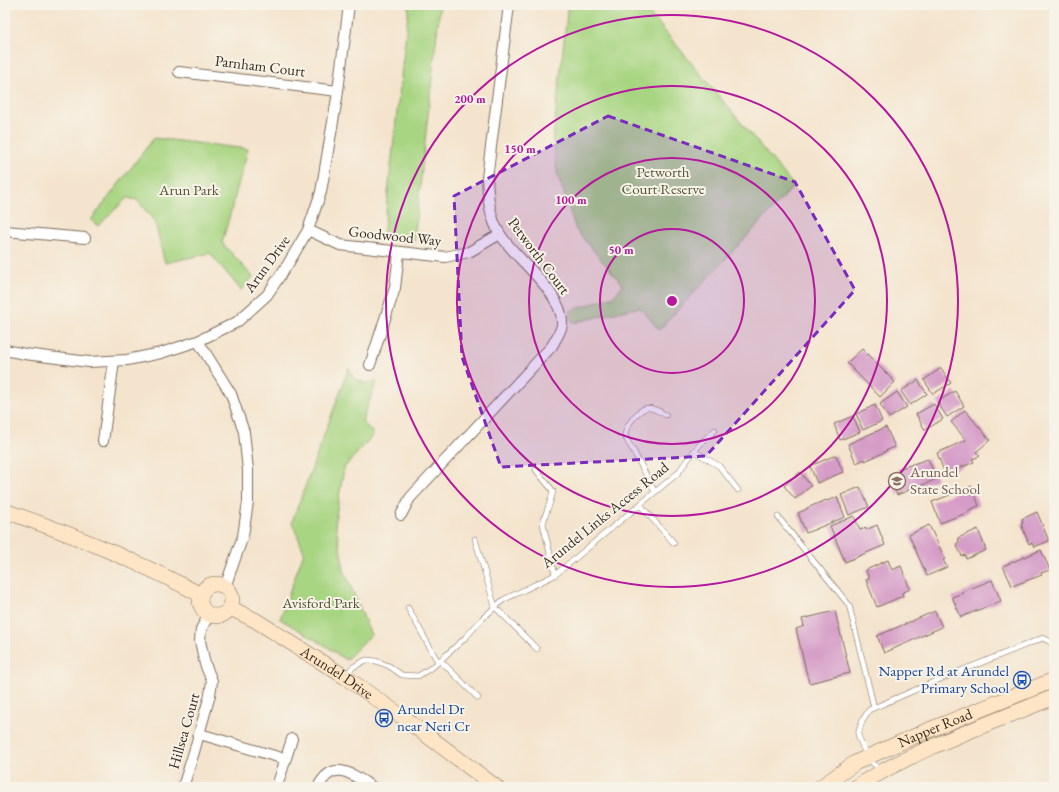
<svg xmlns="http://www.w3.org/2000/svg" width="1059" height="792" font-family="'EB Garamond',serif">
  <rect width="100%" height="100%" fill="#f7f3e8"/>
  <filter id="ink" filterUnits="userSpaceOnUse"><feTurbulence type="fractalNoise" baseFrequency=".025" numOctaves="2"/><feDisplacementMap in="SourceGraphic" scale="8" xChannelSelector="R" yChannelSelector="G"/><feConvolveMatrix kernelMatrix="1 2 1 2 8 2 1 2 1" color-interpolation-filters="sRGB"/></filter>
  <filter id="wash" filterUnits="userSpaceOnUse"><feTurbulence type="fractalNoise" baseFrequency=".012" numOctaves="4" result="noise"/><feDisplacementMap in="SourceGraphic" scale="16" xChannelSelector="R" yChannelSelector="G"/><feGaussianBlur stdDeviation="0.9" result="paint"/><feColorMatrix in="noise" values="0 0 0 0 0 0 0 0 0 0 0 0 0 0 0 0 0 1.4 0 .05"/><feComposite in="paint" operator="in"/></filter>
  <g filter="url(#wash)">
    <rect width="100%" height="100%" fill="#f4e4cd"/>
    <path fill="#a8d582" stroke="#728050" d="M409 5H440L414 241 383 238Z
      M568 5H643L794 186 659 330 640 307 572 323 570 311 614 296 623 285 576 230 557 172 553 139Z
      M154 138 248 149 222 243 253 277 241 290 210 253 165 263 155 222 137 200 127 198 98 226 91 220Z
      M349 368 354 379 368 384 377 380 362 421 374 434 344 468 335 521 344 570 371 635 346 660 326 646 280 619 304 552 292 522Z"/>
    <g id="blocks">
      <path fill="#d59cc7" d="M862 349 895 382 880 397 847 363Z
        M941 368 951 383 933 394 924 380Z
        M918 380 927 394 910 405 901 391Z
        M955 391 964 406 947 417 937 402Z
        M897 392 907 407 889 418 880 404Z
        M934 404 943 419 925 430 916 414Z
        M875 405 882 421 863 430 856 414Z
        M965 410 990 440 976 452 980 456 972 459 974 462 945 474 937 453 966 440 951 422Z
        M853 416 860 432 840 440 834 424Z
        M886 427 895 447 885 451V452L865 461V459L856 463 848 444Z
        M836 455 843 472 817 483 810 466Z
        M928 459 937 479 897 495 889 475 899 471 898 469Z
        M800 472 811 486 795 499 784 486Z
        M972 486 979 506 969 510V512L940 523 932 502Z
        M860 487 869 507 849 515 841 495Z
        M837 497 845 517 806 533 798 513 807 509V508L826 500 827 501Z
        M1037 512 1049 541 1034 547 1032 543 1029 544 1021 524 1023 523 1022 519Z
        M854 516 860 530 866 528V530L877 525 885 545 845 562 830 526Z
        M929 525 945 559 943 560 947 567 927 576 909 535Z
        M978 529 986 550 966 559 965 555 962 556 956 544 959 542 958 538Z
        M1041 550 1050 570 1041 573 1042 575 1012 586 1003 566Z
        M888 560 892 570 901 566 910 589 902 593 903 596 877 607 866 580 869 579 866 570Z
        M992 580 1001 601 961 617 952 597 963 593 962 592Z
        M835 611 850 673 809 683 796 629 804 626 802 619Z
        M935 611 942 627 884 653 877 636Z"/>
    </g>
  </g>
  <g filter="url(#ink)">
    <use href="#blocks" fill-opacity="0" stroke="#7c6b5b" stroke-width="1"/>
    <g fill="none" stroke-linecap="round" stroke-linejoin="round">
      <g stroke="#7c6b5b" stroke-width="6">
        <path id="lane" d="M694 451 719 466 738 490
          M536 470 553 491C551 503 545 513 543 524L555 575
          M655 492C648 480 643 468 636 456 634 450 629 445 627 440 625 437 625 433 626 431 627 425 632 420 636 415 647 403 654 409 666 415
          M640 505 674 543
          M778 517 849 605 874 708
          M475 539 495 607 537 649
          M408 608 438 662
          M440 660 478 698
          M345 676 353 667 366 660 376 661 389 666 402 675 418 676 434 666 465 638 483 618 503 600 555 575 678 473C689 457 700 442 715 430
          M881 770 867 758 858 735 862 721 869 710 938 680 1043 638 1049 641 1054 646"/>
      </g>
      <g stroke="#7c6b5b" stroke-width="12">
        <path id="street" d="M179 72 338 91
          M308 230 340 245 445 257 469 252 500 234
          M5 231 85 238
          M198 341 231 394 244 432 248 470V502L243 536 225 587
          M5 350 25 354 89 362 127 360 161 353 198 341 237 322 267 295 288 264 308 230 321 192 337 98 349 5
          M370 365 395 288 399 253
          M103 441 114 361
          M401 515 410 498 552 346C555 340 562 330 562 324 564 293 515 259 500 234 489 217 488 197 487 178L509 5
          M200 734 285 759
          M279 780 292 739
          M183 787 194 752 210 695 212 681 205 664 200 641 201 629 209 615
          M318 787C333 758 352 774 372 787"/>
      </g>
      <g stroke="#7c6b5b" stroke-width="16">
        <g id="secondary">
          <path d="M5 511C72 534 138 561 201 595"/>
          <circle cx="216" cy="600" r="16"/>
          <path id="s1" d="M230 608 255 620 345 677 401 716 496 787"/>
          <path id="s2" d="M821 787 855 763 872 755 924 732 1054 680"/>
          <path d="M856 787C917 748 987 725 1054 697"/>
        </g>
      </g>
      <use href="#lane" stroke="#fff" stroke-width="5"/>
      <use href="#street" stroke="#fff" stroke-width="10"/>
      <use href="#secondary" stroke="#fde5c5" stroke-width="15"/>
    </g>
  </g>
  <path fill="#7b2cbf" fill-opacity="0.2" stroke="#7b2cbf" stroke-width="3" stroke-dasharray="8 5" stroke-linejoin="round" d="M608 116 795 182 855 290 706 456 501 467 462 357 454 196Z"/>
  <g fill="none" stroke="#b5179e" stroke-width="2">
    <circle cx="672" cy="301" r="72"/>
    <circle cx="672" cy="301" r="143"/>
    <circle cx="672" cy="301" r="215"/>
    <circle cx="672" cy="301" r="286"/>
  </g>
  <defs>
    <g id="school-ring" transform="scale(0.9)"><circle r="9.5" fill="#f7f3e8" stroke="#8d6e63" stroke-width="1.5"/><path d="M0-5L7-2L0 1L-7-2ZM-4 1L0 2.5L4 1V4Q0 6-4 4Z" fill="#8d6e63"/></g>
    <g id="bus-ring" transform="scale(0.9)"><circle r="9.5" fill="#f7f3e8" stroke="#1a4fb4" stroke-width="1.5"/><path d="M-5-6H5V4H4V6H2V4H-2V6H-4V4H-5ZM-3.5-4V0h7V-4ZM-3.5 1.2v1.5H-2V1.2ZM2 1.2v1.5H3.5V1.2Z" fill="#1a4fb4"/></g>
  </defs>
  <g fill-rule="evenodd">
    <use href="#school-ring" x="897" y="481"/>
    <use href="#bus-ring" x="1022" y="680"/>
    <use href="#bus-ring" x="384" y="718"/>
  </g>
  <g text-anchor="middle" stroke-width="4" stroke-linejoin="round" paint-order="stroke">
    <g font-size="15" fill="#3b2a1e" stroke="#f7f3e8">
      <text transform="translate(260 66) rotate(7)" y="5">Parnham Court</text>
      <text transform="translate(395 236) rotate(6)" y="5">Goodwood Way</text>
      <text transform="translate(539 256) rotate(53)" y="5">Petworth Court</text>
      <text transform="translate(267 264) rotate(-54)" y="5">Arun Drive</text>
      <text transform="translate(605 515) rotate(-39)" y="5">Arundel Links Access Road</text>
      <text dy="5" stroke="none"><textPath href="#s1" startOffset="125">Arundel Drive</textPath></text>
      <text dy="5" stroke="none"><textPath href="#s2" startOffset="129">Napper Road</textPath></text>
      <text transform="translate(184 731) rotate(-74)" y="5">Hillsea Court</text>
    </g>
    <g font-size="15" fill="#565537" stroke="#f7f3e8">
      <text x="663" y="177">Petworth<tspan x="663" dy="17">Court Reserve</tspan></text>
      <text x="189" y="195">Arun Park</text>
      <text x="321" y="608">Avisford Park</text>
    </g>
    <g font-size="15" fill="#785e54" stroke="#f7f3e8" text-anchor="start">
      <text x="910" y="477">Arundel<tspan x="910" dy="17">State School</tspan></text>
    </g>
    <g font-size="15" fill="#164399" stroke="#f7f3e8" text-anchor="end">
      <text x="1009" y="676">Napper Rd at Arundel<tspan x="1009" dy="17">Primary School</tspan></text>
      <text x="397" y="714" text-anchor="start">Arundel Dr<tspan x="397" dy="17">near Neri Cr</tspan></text>
    </g>
  </g>
  <circle cx="672" cy="301" r="6" fill="#b5179e" stroke="#f7f3e8" stroke-width="2"/>
  <g font-size="12" text-anchor="middle" font-weight="bold" fill="#b5179e" stroke="#f7f3e8" stroke-width="4" stroke-linejoin="round" paint-order="stroke">
    <text x="470" y="103">200 m</text>
    <text x="520" y="153">150 m</text>
    <text x="571" y="204">100 m</text>
    <text x="621" y="254">50 m</text>
  </g>
  <rect width="1059" height="792" fill="none" stroke="#f7f3e8" stroke-width="20"/>
</svg>
